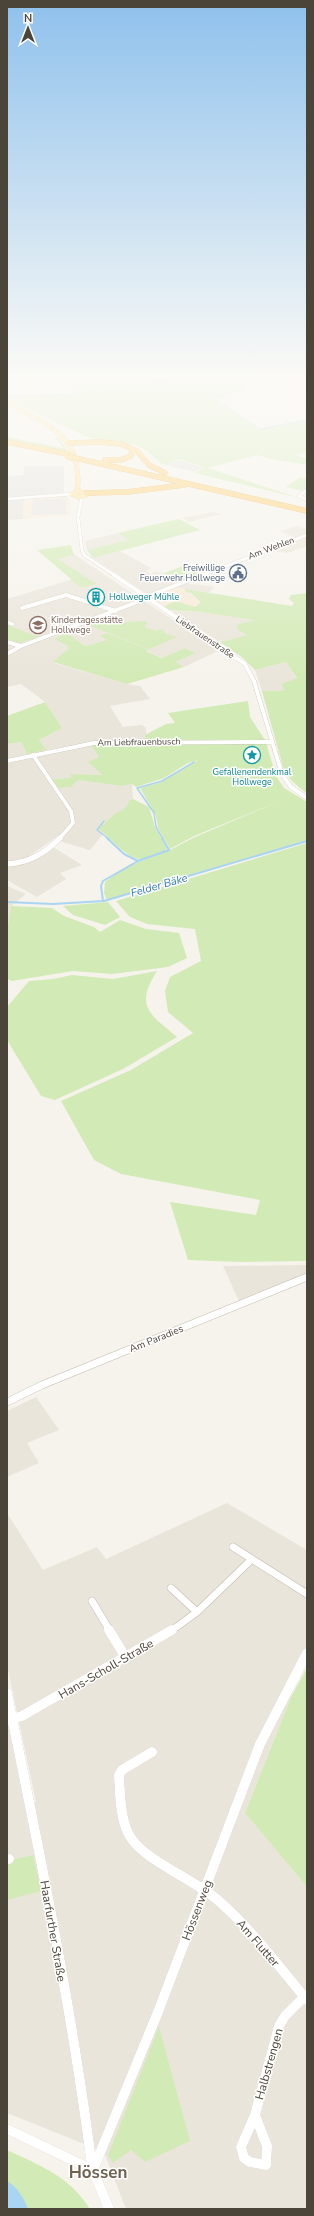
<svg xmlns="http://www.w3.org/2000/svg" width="314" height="2216" font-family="'Nunito Sans',sans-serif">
  <rect width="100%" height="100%" fill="#f6f3ec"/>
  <path fill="#eae5da" d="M213 512 222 514 189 522 182 518Z
    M297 526 307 530V533L295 538 280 531Z
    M118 533 129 540 87 550 85 541Z
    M307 537V546L288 553 270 551Z
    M120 551 151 568 146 571 151 574 156 571 180 582 147 594 93 558Z
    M75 555 141 599 70 626 17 606 67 626 58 630 61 632 144 601 220 650 184 667 174 662 196 653 185 648 163 658 145 650 148 649 107 633 99 636 108 640 85 646 67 633 54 639 68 646V649L54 663 127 684 140 686 150 699 110 706 123 727 142 725 146 728V740L92 741 95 745 91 746 99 757 89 762 102 775 72 774 71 778 53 779 60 788 71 787 78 780 121 786 132 784 133 799 129 800 127 807 124 811 110 817 100 829 104 833 90 850 62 842 58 836 23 860 7 866V744L21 742 27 754 45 750 39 740 62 728 45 702 36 695 21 684 7 687V599L70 580 82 588 96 584 58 559Z
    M186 583 214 587 209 593 174 587Z
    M171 611 200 612 256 620 247 635 220 642Z
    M286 662 297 679 285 691H262L255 670Z
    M53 847 82 865 60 873 66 879 37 897 7 880V868Z
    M7 886 26 894 11 906 7 931Z
    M307 1265V1274L239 1301 223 1266Z
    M36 1397 59 1430 27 1443 39 1463 7 1477V1411Z
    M227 1503 307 1550V1648L283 1688 292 1695 245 1813 307 1887V2209H126L104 2152 7 2113V1712L26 1805 36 1802 7 1665V1513L43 1570 97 1547 106 1559Z"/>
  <path fill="#f7ead8" d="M67 497 70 500V515L23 519 24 500Z
    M174 587 212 594 189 611 168 610 151 599 152 596Z"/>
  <path fill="#e6e2dd" d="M179 460 204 467 194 472 167 465Z
    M25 466H64V493L67 497 24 500 23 519 7 520V476L23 475Z"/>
  <path fill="#d2eab5" d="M55 375 161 376 175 375 80 392Z
    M181 375H230L243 390 214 399 260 429 307 420V452L296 455 307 459V465L272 459 257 455 208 468 299 498 195 473 205 467 179 459 167 465 162 464 147 451 136 445 89 438 7 399V396H10L76 394Z
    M7 437 64 448 55 438 58 437 69 452 7 441Z
    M299 478 307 479V488L304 491 286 487Z
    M179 519 200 530 93 558 87 550 128 540 118 533Z
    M71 545 73 553 75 555 58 559 97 584 82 588 70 580H72L37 550Z
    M188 564 206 571 180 582 162 574Z
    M185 589 292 606 294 603 289 599 291 595 307 593V793C296 786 289 779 283 767L262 691H284L282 684 297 678 286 662 255 670 243 658 220 642 247 635 237 629V625L255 620 200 612 168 610 164 607 175 601 195 607 201 602 191 593 186 592Z
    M101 618 116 624C119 622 146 620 148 622L145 627 156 631 162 629 166 634 177 637 149 649 91 626 90 622Z
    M7 623 10 626 39 637 18 643 7 639Z
    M67 633 85 646 107 640 99 636 107 633 148 649 146 651 162 658 185 648 196 653 175 662 184 667 127 684 53 662 68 649V646L54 639Z
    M248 701 250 717 265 740H146L145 735 166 724 175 723 168 713Z
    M45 702 62 728 39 740 46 750 27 754 21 742 7 744V716Z
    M266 743 276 776 284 788 307 802V840L107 900 104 893 105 882 126 867 170 850 195 837 285 799 194 836 170 849 158 828 156 816 140 788 161 782 198 760 188 763 164 778 136 787 132 784 121 786 78 780 71 787 59 788 52 779 71 778V774L102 775 88 762 99 757 91 746 95 745Z
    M133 799 149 807 155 827 167 848 165 851C158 853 150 858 143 859 129 861 110 838 99 829 103 825 107 820 111 817 119 809 126 813 129 800Z
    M307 843V1261L241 1262 188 1260 170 1202 256 1215 260 1200 121 1174 94 1160 61 1101 131 1070 193 1033 168 1012 165 991 170 977 201 961 195 929 147 924 130 917 116 901Z
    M108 902 120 917 105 925 73 915 63 906Z
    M11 906 52 908 64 916 94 927 100 932 120 920 146 929 179 933 187 958 168 967 112 974 73 971 12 981 7 979V931Z
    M157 971C134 1007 150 1014 177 1037L123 1069 55 1100 41 1096 7 1040V1007L29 981 53 979 72 975 113 979Z
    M307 1668V1887L245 1813 292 1695Z
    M33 1855 41 1891 7 1900V1861Z
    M159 2027 190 2141 145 2162 131 2150 113 2163 108 2155Z
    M7 2150C41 2166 69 2176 90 2209H7Z"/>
  <path fill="#e5e3e0" d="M63 499 66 500V514L31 515 33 500Z"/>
  <path fill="#a9d4f2" d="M7 2181C17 2187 24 2198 28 2209H7Z"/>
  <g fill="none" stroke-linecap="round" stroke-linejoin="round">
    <path stroke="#a9d4f2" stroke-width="1" d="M231 375 244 390 215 399 260 429 307 420
      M286 375 296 379
      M7 396 75 394 178 375"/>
    <path stroke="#a9d4f2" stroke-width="1.5" d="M104 821 97 830 109 839
      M163 839 156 827 154 813 137 788 162 781 194 762"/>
    <path stroke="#a9d4f2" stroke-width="2" d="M138 861 169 850 162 838
      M103 901 101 886 103 881 138 861 124 854 107 838
      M7 902 53 904 104 901 307 841"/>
    <g stroke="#c2bbae" stroke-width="3.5">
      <path id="minor-far4" d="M307 490 299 496 307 500
        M82 497 78 517 82 550 84 555 116 576
        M7 499 72 494
        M200 576 307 535"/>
    </g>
    <g stroke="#c2bbae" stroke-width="4.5">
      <path id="minor-far3" d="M114 575 245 664 254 681 282 774 291 787 307 798
        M146 597 202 575
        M22 608 66 595 116 611
        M7 622 12 624
        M7 642 21 646
        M7 654 21 646 148 598
        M33 755 71 811 73 823 59 839
        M7 761 94 743 272 742"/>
    </g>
    <g stroke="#c2bbae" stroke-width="6">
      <path id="minor-far2" d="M7 864C29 863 45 853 60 838"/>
    </g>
    <g stroke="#c2bbae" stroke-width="8">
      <path id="minor-far1" d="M7 1402 42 1385 307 1277
        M233 1547 307 1594
        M171 1588 197 1612
        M92 1601 110 1631
        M171 1631 197 1612 252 1559"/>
    </g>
    <g stroke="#c2bbae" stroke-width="10">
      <path id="minor" d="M109 1630 126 1658
        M7 1693C39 1850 72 2008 92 2167
        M7 1720 22 1716 172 1630
        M152 1752 122 1770 119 1775C120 1793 120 1822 131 1838 147 1862 196 1880 220 1902 253 1931 279 1967 307 2000
        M7 1859H9
        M255 2115 267 2146 266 2165 250 2162 244 2158 241 2147Z
        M255 2115 279 2026 285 2016 304 1997
        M7 2129 93 2170 109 2209
        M93 2170 158 2012 260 1744 307 1653"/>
    </g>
    <g stroke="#e6c16a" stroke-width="5">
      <path id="major" d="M7 403C37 419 75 432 77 470 78 478 79 485 76 492
        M80 491 86 495 79 497 72 494Z"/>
    </g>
    <g stroke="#e0a43c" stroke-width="5.5">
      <path id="highway" d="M7 442 73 455
        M69 443 100 442 121 444 137 451 149 465 165 473
        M80 459 307 511
        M105 460H121L131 456 132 450 127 447
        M86 493 127 492 184 485"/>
    </g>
    <use href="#minor-far4" stroke="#fff" stroke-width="3"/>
    <use href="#minor-far3" stroke="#fff" stroke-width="4"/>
    <use href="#minor-far2" stroke="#fff" stroke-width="5.5"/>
    <use href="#minor-far1" stroke="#fff" stroke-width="7"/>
    <use href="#minor" stroke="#fff" stroke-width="10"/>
    <use href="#major" stroke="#ffe39c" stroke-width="4.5"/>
    <use href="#highway" stroke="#ffcf6e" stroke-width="5"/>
    <g stroke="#e0a43c" stroke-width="5.5" stroke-linecap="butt">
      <path id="highway-bridge" d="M67 457 80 459"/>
    </g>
    <use href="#highway-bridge" stroke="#ffcf6e" stroke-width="5"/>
  </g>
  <linearGradient id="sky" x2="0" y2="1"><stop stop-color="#8fc1ec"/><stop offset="0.55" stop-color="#fbfaf6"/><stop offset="1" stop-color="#fbfaf6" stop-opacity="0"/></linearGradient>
  <rect width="314" height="685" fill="url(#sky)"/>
  <defs>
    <g id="civic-ring" transform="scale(0.9)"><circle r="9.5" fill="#fff" stroke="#5c6f8a" stroke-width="1.5"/><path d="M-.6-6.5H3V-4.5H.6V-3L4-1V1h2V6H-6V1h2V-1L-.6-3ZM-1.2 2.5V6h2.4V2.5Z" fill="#5c6f8a"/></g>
    <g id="building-ring" transform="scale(0.9)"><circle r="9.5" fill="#fff" stroke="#0f9aa8" stroke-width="1.5"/><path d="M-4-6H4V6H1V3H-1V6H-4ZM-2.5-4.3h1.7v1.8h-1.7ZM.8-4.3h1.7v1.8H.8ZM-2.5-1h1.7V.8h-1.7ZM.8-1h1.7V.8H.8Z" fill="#0f9aa8"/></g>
    <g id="school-ring" transform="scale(0.9)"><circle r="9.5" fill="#fff" stroke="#8d6e63" stroke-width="1.5"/><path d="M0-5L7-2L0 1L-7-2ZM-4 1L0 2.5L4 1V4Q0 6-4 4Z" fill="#8d6e63"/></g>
    <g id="sight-ring" transform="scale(0.9)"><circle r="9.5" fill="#fff" stroke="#0f9aa8" stroke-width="1.5"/><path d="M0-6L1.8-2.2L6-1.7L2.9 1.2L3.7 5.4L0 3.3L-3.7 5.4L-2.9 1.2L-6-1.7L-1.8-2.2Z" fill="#0f9aa8"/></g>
  </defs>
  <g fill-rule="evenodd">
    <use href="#civic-ring" x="238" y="573"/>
    <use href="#building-ring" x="96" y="597"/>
    <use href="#school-ring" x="38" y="625"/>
    <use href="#sight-ring" x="252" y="755"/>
  </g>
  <g text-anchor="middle" stroke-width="3" stroke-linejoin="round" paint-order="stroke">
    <g font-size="9" fill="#4b4439" stroke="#fff">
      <text transform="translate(271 548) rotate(-21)" y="3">Am Wehlen</text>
      <text transform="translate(205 637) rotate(34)" y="3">Liebfrauenstraße</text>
      <text transform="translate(139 742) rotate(-1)" y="3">Am Liebfrauenbusch</text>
    </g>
    <g font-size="9" fill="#4e5e75" stroke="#fff" text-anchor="end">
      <text x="225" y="571">Freiwillige<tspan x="225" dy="10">Feuerwehr Hollwege</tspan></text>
    </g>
    <g font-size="9" fill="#0d838f" stroke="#fff" text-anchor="start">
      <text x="109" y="600">Hollweger Mühle</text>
      <text x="252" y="775" text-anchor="middle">Gefallenendenkmal<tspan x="252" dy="10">Hollwege</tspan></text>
    </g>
    <g font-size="9" fill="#785e54" stroke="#fff" text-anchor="start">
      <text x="51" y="623">Kindertagesstätte<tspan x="51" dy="10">Hollwege</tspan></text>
    </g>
    <g font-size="10" fill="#4b4439" stroke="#fff">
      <text transform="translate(156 1338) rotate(-22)" y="4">Am Paradies</text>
    </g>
    <g font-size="11" font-style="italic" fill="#2e7ab2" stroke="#fff">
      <text transform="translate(159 885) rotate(-16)" y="4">Felder Bäke</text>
    </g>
    <g font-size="12" fill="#4b4439" stroke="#fff">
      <text transform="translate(106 1669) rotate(-30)" y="4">Hans-Scholl-Straße</text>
      <text transform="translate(197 1910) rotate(-69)" y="4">Hössenweg</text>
      <text transform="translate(53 1931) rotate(80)" y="4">Haarfurther Straße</text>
      <text transform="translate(258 1943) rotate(49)" y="4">Am Flutter</text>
      <text transform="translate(269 2064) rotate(-74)" y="4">Halbstrengen</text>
    </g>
    <g font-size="17" font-weight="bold" fill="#6e6250" stroke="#fff">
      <text x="98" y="2178">Hössen</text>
    </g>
  </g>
  <rect width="314" height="2216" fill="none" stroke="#4b4439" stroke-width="16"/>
  <g transform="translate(28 28)" stroke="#ffffff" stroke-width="3" paint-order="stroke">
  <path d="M0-3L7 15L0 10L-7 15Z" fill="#4b4439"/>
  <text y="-6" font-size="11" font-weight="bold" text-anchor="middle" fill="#4b4439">N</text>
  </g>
</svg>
